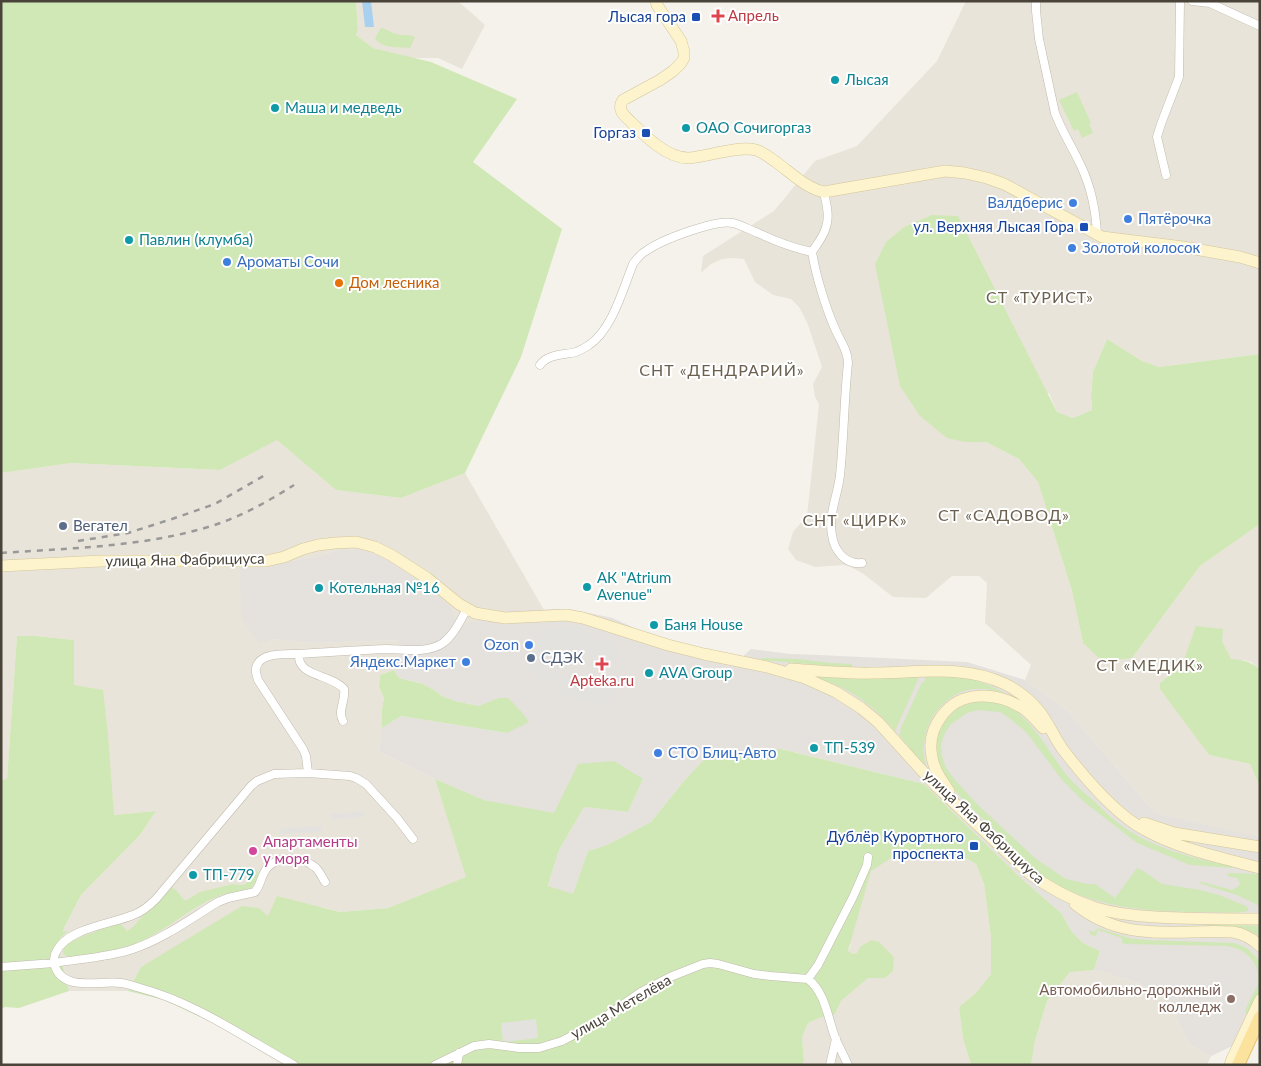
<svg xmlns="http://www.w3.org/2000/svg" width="1261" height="1066" font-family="Lato,sans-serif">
  <rect width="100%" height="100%" fill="#f5f2eb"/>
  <path fill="#e9e4d9" d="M356 1H458L485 25 462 69 438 58H411L373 48 356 35 358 30Z
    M966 1H1260V354L1159 367 1142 361 1107 339 1093 372 1091 396 1092 410 1073 418 1057 412 1049 393 965 442H986L1019 459 1038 482 1072 591 1083 643 1132 658 1200 566 1260 524V669L1251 662 1242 660H1231L1222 641 1197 626 1182 665 1160 683 1209 755 1250 764 1260 787V833L1257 837 1155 813 1068 711 1025 680 1031 665 985 623 987 583 979 576H952L926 598 893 597 865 575 853 568 844 565 815 567 796 560 788 549 793 532 807 516 819 404 815 397 813 384 822 367 807 322 799 307 791 299 773 295 755 282 744 259 733 258 722 259 711 264 701 273 703 256 774 211 815 161 857 146 937 61Z
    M277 439 336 490 401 498 465 473 544 610H507L457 628 338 550 316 557 278 563 273 639 311 643 400 640 398 655 394 670 380 675 379 687 384 698 382 709V728L378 751 435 779 467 877 388 908 340 912 322 907 268 916 141 967 128 991H69L58 945 64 928 81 895 140 835 156 811 114 815 74 685V640L36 636H17L7 779 1 780V473L71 463 220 470Z
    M928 848 927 852 962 856 976 864 984 884 991 937V974L976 993 959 1007 963 1039 971 1065H801L804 1061 802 1037 808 1023 819 1018 835 1014 841 1001 868 978H884L857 953 853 954 848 952 851 944 517 984 898 850Z
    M1094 970 1112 974V976L1136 982 1167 999 1190 1045 1211 1056 1207 1065H1031L1035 1041 1047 1001 1070 972Z"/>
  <path fill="#e5e1dc" d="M338 550H358L380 556 424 583 451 607 457 627 507 610 569 609 613 618 643 632 686 648 741 658 751 649 791 654 820 655 967 662 1025 680 1068 711 1155 813 1260 837V1033L1211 1056 1190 1045 1167 999 1136 982 1112 976V974L1094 970 1100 951 1083 943 1072 932 1061 913 1023 880 924 784 782 749 710 753 684 781 651 822 607 845 588 851 573 895 548 887 559 850 584 807 628 812 643 779 554 814 484 800 435 779 378 751 382 728 401 716 507 733 498 698 479 706 455 701 442 696 436 691 423 684 399 678 394 670 398 655 399 640 311 643 273 639 259 644 241 618 240 565 278 563 316 557Z"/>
  <path fill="#d0e8b5" d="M1 1H356L358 30 356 35 373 48 431 62 517 99 473 162 562 229 521 357 465 473 401 498 336 490 277 440 220 470 71 463 1 473Z
    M381 28C388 29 391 33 397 34 403 36 409 34 415 37L410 48C399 47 381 49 375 38Z
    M1077 92 1091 123 1089 124 1093 133 1082 138 1078 129 1074 131 1059 100Z
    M932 215 958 216 1057 412 1073 418 1092 410 1091 396 1093 372 1107 339 1142 361 1159 367 1260 354V524L1200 566 1132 658 1102 661 1083 643 1072 591 1038 482 1019 459 986 442H965L947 438 920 416 900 386 875 264 886 242 904 227Z
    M1196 626 1223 629 1222 641 1231 659C1244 660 1249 661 1260 669V787L1250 764 1209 755 1160 689V683L1182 665Z
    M17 636H36L74 640V685L103 690 108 735 114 815 156 811 140 835 81 895 64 928 63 932 67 931V932L61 937 58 945 69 991 19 1008 5 1007 1 1009V780L7 779Z
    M762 658 798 659 831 663 852 664V668L761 660Z
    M394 670 399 678 423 684 436 691 442 696 455 701 479 706 498 698H508L520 710 529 722 507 733 401 716 382 728V709L384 698 379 687 380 675Z
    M812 675 851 679 918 677V680L895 731C872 704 848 686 813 677Z
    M926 676C954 676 982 678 1006 694 992 689 977 687 964 691 941 699 925 722 924 745 923 753 925 761 926 768L899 735 901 731 900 730 922 682H924Z
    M983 701C990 702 998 702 1005 705 1034 718 1050 756 1070 779 1077 787 1085 793 1093 800 1101 808 1109 816 1118 823 1151 848 1192 858 1231 866L1233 868 1190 865 1137 843 1083 801 1062 780 1027 733 1009 718 1000 712 977 710 967 713 950 725 944 735 941 746 942 756 946 768 956 781 978 805 1036 859 1066 879 1087 884H1095L1115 898 1137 868 1145 872 1162 884 1200 890 1219 895 1246 906 1248 908V911C1235 914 1220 912 1206 912 1150 912 1098 909 1048 880 1029 869 1016 851 1001 836 977 812 933 781 937 742 937 734 939 728 944 722 958 706 963 704 983 701Z
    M781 749 924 784 1023 880 1061 913 1072 932 1083 943 1100 951 1094 970 1070 972 1047 1001 1035 1041 1031 1065H971L963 1039 959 1007 976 993 991 974V937L984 884 976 864 962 856 916 851 899 853 871 871 848 951 853 954 857 953 861 946 872 940 879 942 894 957 893 971 885 978H868L841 1001 835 1014 819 1018 808 1023 802 1037 804 1061 801 1065H285L232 1032 164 1000 128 991 141 967 242 906 259 908 268 916 277 896 340 912 388 908 466 877 435 779 484 800 554 813 578 764 614 761 643 779 628 812 584 807 559 850 548 886 573 894 588 851 607 845 651 822 684 781 710 753Z
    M255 869 258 872C257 877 255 885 250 889 245 893 231 892 224 894 220 895 215 898 210 900 184 912 162 934 134 944 113 951 92 954 70 957L66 956 63 953C64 949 63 948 66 945 77 937 106 928 120 923L127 931 133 927 168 886 176 890 184 900H187L200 892 233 884 241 885 246 884 248 881 254 870Z
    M1228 873 1260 874V906L1237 895 1199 883 1202 882 1232 890 1239 886 1240 883 1237 878 1227 876Z
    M1203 925H1230L1260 926V937C1240 922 1222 929 1203 925Z
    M1098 928 1129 938 1145 940 1234 943 1245 947 1249 950 1260 961V992L1250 1013 1248 1014 1245 1013C1247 1003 1254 994 1258 984 1261 962 1245 948 1226 946L1125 944 1122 943V938L1098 930 1096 936 1091 935 1089 930 1094 932Z"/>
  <path fill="#e4e2df" d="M575 627 596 633 594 638 604 640 605 637 613 642 621 664 552 644 547 662 549 671 614 688 610 707 562 696 560 684 534 676V671L527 670 542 629Z
    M364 811 365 817 332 820 331 814Z
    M321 826V832L280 834 279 829Z
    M239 869V875L209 877V870Z
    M536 1019 538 1038 503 1042 501 1023Z"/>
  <path fill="#a9d1ef" d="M362 1H371L374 27H365Z"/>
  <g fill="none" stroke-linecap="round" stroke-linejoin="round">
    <g stroke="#c0baad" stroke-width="9">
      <path id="street" d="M1036 1V11L1039 39 1055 113C1062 132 1073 148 1081 166 1091 187 1096 212 1097 235
        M1192 1 1210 3 1260 26
        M1166 175 1157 137 1161 124 1179 77 1180 1
        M824 192C826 203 830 216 826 227 824 236 817 244 812 252 816 276 826 309 836 331 841 342 848 351 848 363 844 400 844 438 840 475 838 495 828 514 832 535 834 550 845 565 862 563
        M540 365C547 354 564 355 576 352 580 350 585 348 589 345 612 330 623 289 633 264 637 259 640 254 646 251 661 240 716 219 733 223 741 225 750 230 758 233 775 241 793 248 812 252
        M299 654C299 657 299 660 300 662 305 676 333 676 344 689 346 701 337 711 343 721
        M308 773 306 756 303 749 258 680C257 676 255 672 256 668 259 652 287 654 299 654 328 652 357 650 387 649 404 649 427 654 443 643 454 635 460 621 467 609
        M325 882C322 877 320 872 316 868 304 857 280 855 268 867 261 874 261 885 255 892L228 898 218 902C190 919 163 939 133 949 110 957 79 959 54 963 54 960 54 955 56 952 67 928 112 924 133 915 142 912 149 906 156 899L251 786 257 781 274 774 308 773 350 776 356 778 366 784 397 818 413 839
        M1 967 54 963C61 993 99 980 121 983 127 984 134 986 140 988 194 1002 245 1038 294 1065
        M808 979C826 993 828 1020 836 1040 840 1048 844 1056 848 1065
        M435 1065 474 1046 489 1044 519 1048H539L562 1041 596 1023 641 992 670 977 703 964 710 963 718 964 754 974 771 976 808 979 818 965 853 897 867 865 868 857
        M457 1065 459 1053
        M830 1065 836 1039"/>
    </g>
    <g stroke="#d3c69b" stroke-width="12">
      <path id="secondary" d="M656 1 657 5 681 41 684 52V58L681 63 673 71 660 80 623 100C616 110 625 116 631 122 645 136 667 158 688 158 699 157 711 154 722 152 733 150 745 147 756 150 763 152 770 158 776 162 791 173 806 188 824 192L945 171 965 173 987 178 1004 184 1102 237 1183 247 1240 257 1260 263
        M1 566 101 561H266L284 557 303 549 318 545 335 543 356 542 375 547 391 555 427 578 459 604 475 613 505 618 566 615 583 618 668 645 704 654 767 667 805 678 836 692 861 708 878 722 935 785 1029 873C1049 888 1072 900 1096 908 1116 914 1136 916 1156 917 1191 919 1225 919 1260 919
        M791 669C819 671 846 674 874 673 919 673 963 664 1005 684 1017 690 1031 701 1040 712 1049 724 1055 739 1064 751 1084 777 1115 814 1145 830 1179 849 1222 858 1260 868
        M949 791C942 781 934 770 932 757 929 743 932 729 941 717 960 689 998 692 1024 709 1031 714 1037 721 1043 728
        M1144 823 1174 833 1260 847
        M1075 904C1125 944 1174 929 1233 932 1244 934 1252 938 1260 946
        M1230 1065 1232 1059 1260 1000"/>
    </g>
    <g stroke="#e1c16c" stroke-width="14">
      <path id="primary" d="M1238 1065 1260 1017"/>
    </g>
    <use href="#street" stroke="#fff" stroke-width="8"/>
    <use href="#secondary" stroke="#fdf3cc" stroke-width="11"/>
    <use href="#primary" stroke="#fce39d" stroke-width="12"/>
    <path stroke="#999" stroke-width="2.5" stroke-dasharray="6 6" stroke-linecap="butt" d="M78 541 128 533 172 519 215 504 265 475
      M1 553C70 548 142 547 208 527 239 518 267 502 294 485"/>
  </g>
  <g fill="#e0444e" stroke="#fff" stroke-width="2">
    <path d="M715.5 8.5h5v5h5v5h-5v5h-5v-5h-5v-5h5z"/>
    <path d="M599.5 656.5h5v5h5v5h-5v5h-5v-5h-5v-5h5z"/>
  </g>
  <g fill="#1a4fb4" stroke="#fff" stroke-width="2">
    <rect x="691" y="12" width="10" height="10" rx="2.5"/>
    <rect x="641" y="128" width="10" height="10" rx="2.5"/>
    <rect x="1079" y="222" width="10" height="10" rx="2.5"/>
    <rect x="969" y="841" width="10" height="10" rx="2.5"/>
  </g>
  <g fill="#0f9aa8" stroke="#fff" stroke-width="2">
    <circle cx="835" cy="80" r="5"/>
    <circle cx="275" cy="108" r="5"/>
    <circle cx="686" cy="128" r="5"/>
    <circle cx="129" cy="240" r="5"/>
    <circle cx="587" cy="587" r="5"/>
    <circle cx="319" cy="588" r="5"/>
    <circle cx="654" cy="625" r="5"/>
    <circle cx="649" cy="673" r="5"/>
    <circle cx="814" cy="748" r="5"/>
    <circle cx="193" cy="875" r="5"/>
  </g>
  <g fill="#3f7fe0" stroke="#fff" stroke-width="2">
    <circle cx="1073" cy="203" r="5"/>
    <circle cx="1128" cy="219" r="5"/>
    <circle cx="1072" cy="248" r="5"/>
    <circle cx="227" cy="262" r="5"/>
    <circle cx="529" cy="645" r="5"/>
    <circle cx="466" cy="662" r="5"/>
    <circle cx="658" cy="753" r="5"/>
  </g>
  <circle fill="#e8710a" stroke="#fff" stroke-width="2" cx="339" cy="283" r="5"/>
  <g fill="#5c6f8a" stroke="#fff" stroke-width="2">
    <circle cx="63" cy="526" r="5"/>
    <circle cx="531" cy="658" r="5"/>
  </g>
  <circle fill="#d1479c" stroke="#fff" stroke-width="2" cx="253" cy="851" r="5"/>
  <circle fill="#8d6e63" stroke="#fff" stroke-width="2" cx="1231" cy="999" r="5"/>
  <g text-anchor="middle" stroke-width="4" stroke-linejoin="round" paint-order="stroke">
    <g font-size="15" fill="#be3a42" stroke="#fff" text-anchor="start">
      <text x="728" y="21">Апрель</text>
      <text x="602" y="686" text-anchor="middle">Apteka.ru</text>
    </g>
    <g font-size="15" fill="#164399" stroke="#fff" text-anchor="end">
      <text x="686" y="22">Лысая гора</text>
      <text x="636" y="138">Горгаз</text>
      <text x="1074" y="232">ул. Верхняя Лысая Гора</text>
      <text x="964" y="842">Дублёр Курортного<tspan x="964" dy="17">проспекта</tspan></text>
    </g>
    <g font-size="15" fill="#0d838f" stroke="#fff" text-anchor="start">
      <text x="845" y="85">Лысая</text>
      <text x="285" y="113">Маша и медведь</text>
      <text x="696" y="133">ОАО Сочигоргаз</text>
      <text x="139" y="245">Павлин (клумба)</text>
      <text x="597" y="583">АК "Atrium<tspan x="597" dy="17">Avenue"</tspan></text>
      <text x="329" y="593">Котельная №16</text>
      <text x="664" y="630">Баня House</text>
      <text x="659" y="678">AVA Group</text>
      <text x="824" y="753">ТП-539</text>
      <text x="203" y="880">ТП-779</text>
    </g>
    <g font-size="15" fill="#366cbe" stroke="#fff" text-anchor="start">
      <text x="1063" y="208" text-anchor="end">Валдберис</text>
      <text x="1138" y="224">Пятёрочка</text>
      <text x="1082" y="253">Золотой колосок</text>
      <text x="237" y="267">Ароматы Сочи</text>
      <text x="519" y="650" text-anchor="end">Ozon</text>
      <text x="456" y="667" text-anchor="end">Яндекс.Маркет</text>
      <text x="668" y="758">СТО Блиц-Авто</text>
    </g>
    <g font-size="15" fill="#c56008" stroke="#fff" text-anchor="start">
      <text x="349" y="288">Дом лесника</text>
    </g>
    <g font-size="15" fill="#4e5e75" stroke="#fff" text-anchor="start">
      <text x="73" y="531">Вегател</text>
      <text x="541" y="663">СДЭК</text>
    </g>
    <g font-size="15" fill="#494339" stroke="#fff">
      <text transform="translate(185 560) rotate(-1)" y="5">улица Яна Фабрициуса</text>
      <text transform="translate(984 827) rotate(43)" y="5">улица Яна Фабрициуса</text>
      <text transform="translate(621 1007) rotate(-30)" y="5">улица Метелёва</text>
    </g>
    <g font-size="15" fill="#b23c85" stroke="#fff" text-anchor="start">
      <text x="263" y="847">Апартаменты<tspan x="263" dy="17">у моря</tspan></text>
    </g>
    <g font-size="15" fill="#785e54" stroke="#fff" text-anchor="end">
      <text x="1221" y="995">Автомобильно-дорожный<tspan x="1221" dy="17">колледж</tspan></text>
    </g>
    <g font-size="16" letter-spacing="1" fill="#6c6150" stroke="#fff">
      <text x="1040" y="303">СТ «ТУРИСТ»</text>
      <text x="722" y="376">СНТ «ДЕНДРАРИЙ»</text>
      <text x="1004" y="521">СТ «САДОВОД»</text>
      <text x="855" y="526">СНТ «ЦИРК»</text>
      <text x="1150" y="671">СТ «МЕДИК»</text>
    </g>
  </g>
  <rect width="1261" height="1066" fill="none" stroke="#494339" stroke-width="5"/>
</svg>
